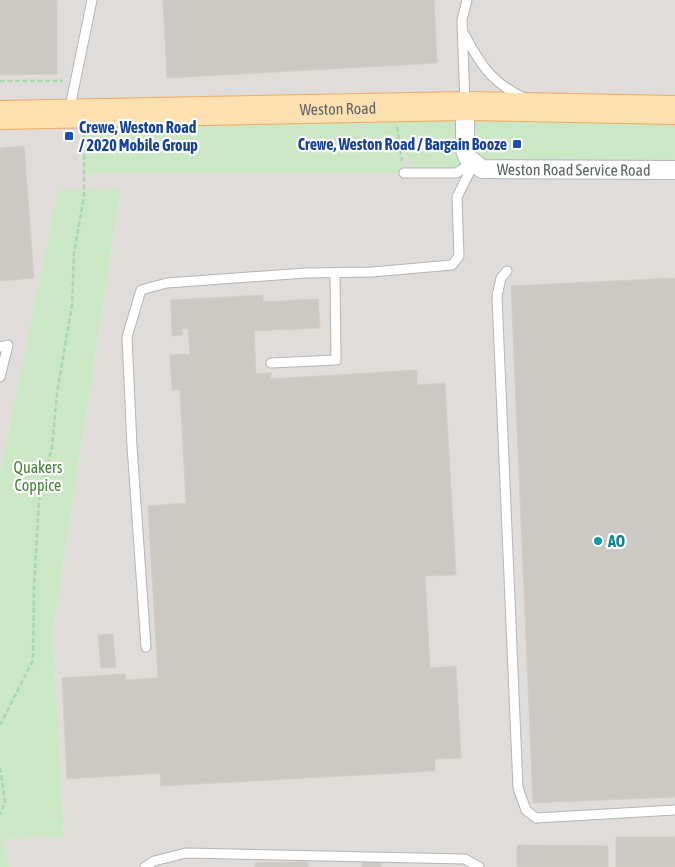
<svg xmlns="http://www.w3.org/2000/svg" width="675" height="867" font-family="'Asap Condensed',sans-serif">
  <rect width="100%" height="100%" fill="#f0ede7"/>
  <path fill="#dfdcd9" d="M0 0H675V867H10L3 839 64 835 53 631 121 189 58 191 0 472Z"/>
  <path fill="#cce7c5" d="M675 110V171L412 173 397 133 404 173H84V114Z
    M121 189 53 631 64 836 3 839 10 867H0V472L58 190Z"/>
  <path fill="#ccc8c4" stroke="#d5cdc6" d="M0 0H57V74L0 75Z
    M163 0H434L437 63 167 78Z
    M24 146 34 278 0 281V148Z
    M675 278V797L533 803 511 286Z
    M263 295V302L318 299 320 328 254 331 256 374 271 373V379L417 370V385L445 383 456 575 425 576 430 668 456 666 461 758 435 759V771L161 786 160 773 67 779 62 678 125 674 126 680 158 678 148 506 186 503 180 390H172L170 355 190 354 188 328 182 329 183 335 172 336 171 300Z
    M113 634 116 667 101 668 98 635Z
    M616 837H675V867H616Z
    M517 845 608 846V867H517Z
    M308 862V867H255V863Z
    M362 862H381V867H362Z"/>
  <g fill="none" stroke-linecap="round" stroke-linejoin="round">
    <g stroke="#b2b6b9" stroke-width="11">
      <path id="lane" d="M462 30C479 62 490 82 524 98
        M465 104 462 20 467 0
        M69 112 92 0
        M404 173H456L473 163
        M507 271 501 278 497 296 518 788 526 810 536 818 675 810
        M0 347 8 345 0 377
        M271 363 336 360 335 273
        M146 647 132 446 127 337 141 290 167 283 306 273 372 272 452 265 459 256 457 197 474 163
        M145 867 154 861 186 853 465 859 479 867"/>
    </g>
    <g stroke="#b2b6b9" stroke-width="20">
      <g id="street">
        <path id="s1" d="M465 106V150L468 158 482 169 675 170"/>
      </g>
    </g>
    <g stroke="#efaa62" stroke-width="30">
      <g id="primary">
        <path id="s2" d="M0 115 465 106 675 110"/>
      </g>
    </g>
    <path stroke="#a8d9ab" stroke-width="2.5" stroke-dasharray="5 2.5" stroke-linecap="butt" d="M0 81H63
      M397 127 402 161
      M0 725 33 660 34 587 39 500 52 447 57 393 72 305 74 253 84 196V134
      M0 768 5 801 0 815"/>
    <use href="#lane" stroke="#fff" stroke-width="9"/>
    <use href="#street" stroke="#fff" stroke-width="18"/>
    <use href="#primary" stroke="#fde0af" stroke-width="28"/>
  </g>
  <g fill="#1a4fb4" stroke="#fff" stroke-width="2">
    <rect x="64" y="131" width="10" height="10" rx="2.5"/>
    <rect x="512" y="139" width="10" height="10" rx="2.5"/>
  </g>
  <circle fill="#0f9aa8" stroke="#fff" stroke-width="2" cx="598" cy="541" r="5"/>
  <g text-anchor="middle" stroke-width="4.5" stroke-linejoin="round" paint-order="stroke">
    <g font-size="16" fill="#5f6467" stroke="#fff">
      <text dy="6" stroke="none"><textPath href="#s2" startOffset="338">Weston Road</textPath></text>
      <text dy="6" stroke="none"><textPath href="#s1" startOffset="162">Weston Road Service Road</textPath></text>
    </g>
    <g font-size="16" font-weight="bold" fill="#164399" stroke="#fff" text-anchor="start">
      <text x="79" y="133">Crewe, Weston Road<tspan x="79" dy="18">/ 2020 Mobile Group</tspan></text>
      <text x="507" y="150" text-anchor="end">Crewe, Weston Road / Bargain Booze</text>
    </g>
    <g font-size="16" fill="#448537" stroke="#fff">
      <text x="38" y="473">Quakers<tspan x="38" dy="18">Coppice</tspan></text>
    </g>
    <g font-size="16" font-weight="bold" fill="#0d838f" stroke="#fff" text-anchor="start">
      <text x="608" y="547">AO</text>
    </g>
  </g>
</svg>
